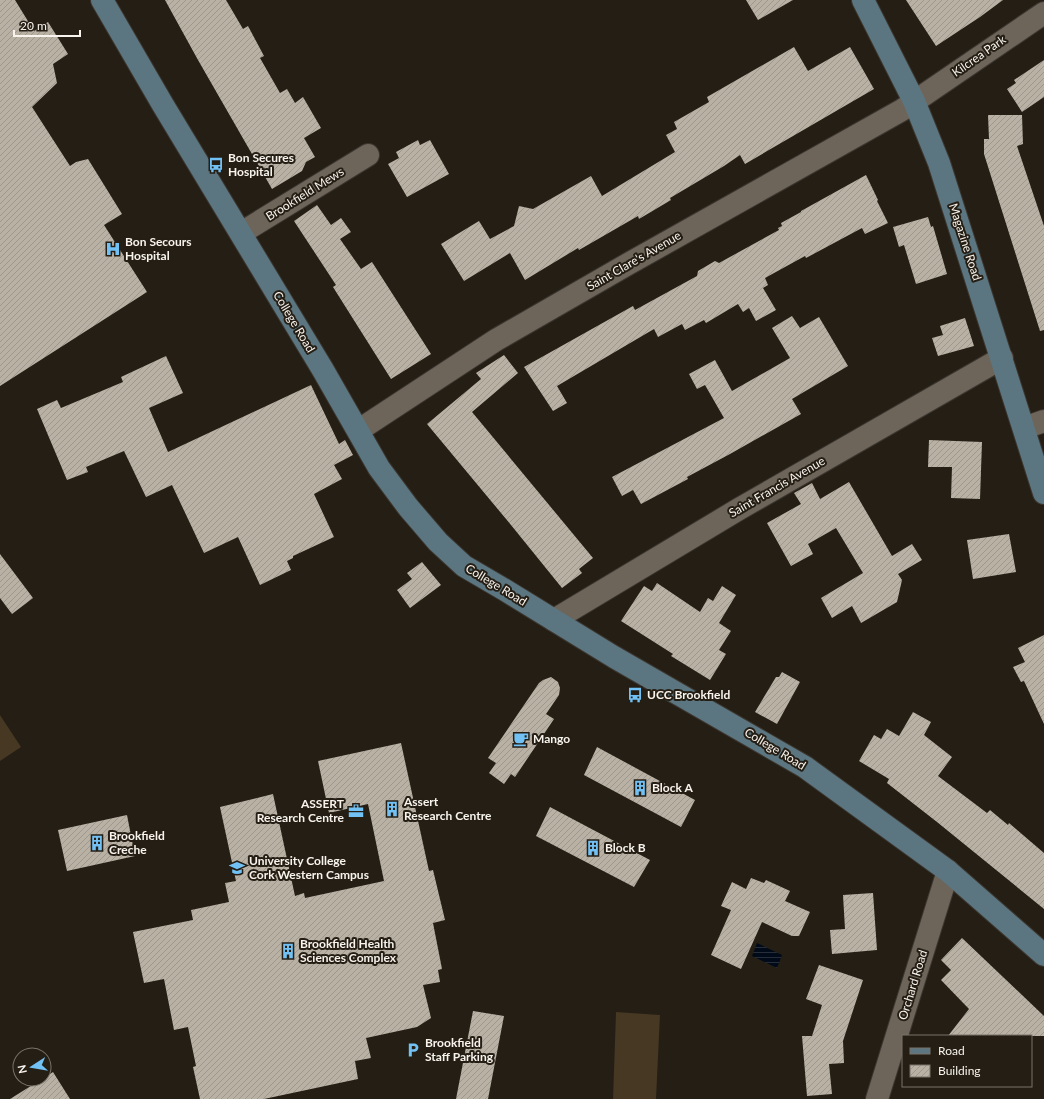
<svg xmlns="http://www.w3.org/2000/svg" width="1044" height="1099" font-family="Lato,sans-serif">
  <defs>
    <pattern id="water-rules" width="6" height="5" patternUnits="userSpaceOnUse"><rect width="6" height="5" fill="#000a18"/><path d="M0 2.5h6" fill="none" stroke="#262e3a"/></pattern>
    <pattern id="building-hatch" width="6" height="6" patternUnits="userSpaceOnUse"><rect width="6" height="6" fill="#bab1a5"/><path d="M-1 1l2-2M0 6l6-6M5 7l2-2" fill="none" stroke="#9e978e"/></pattern>
  </defs>
  <rect width="100%" height="100%" fill="#241e14"/>
  <path fill="#463822" d="M0 715 21 747 0 761Z
    M616 1012 660 1015 656 1099H613Z"/>
  <path fill="url(#water-rules)" d="M757 943 782 955 777 968 752 956Z"/>
  <path fill="url(#building-hatch)" d="M0 0H15L34 31 48 22 68 54 53 64 57 83 32 107 70 166 76 162 88 159 122 214 104 225 147 292 0 386Z
    M165 0H226L243 29 248 26 264 56 260 58 280 93 287 89 295 103 303 97 321 128 304 138 315 157 306 162 302 171 272 189 198 60Z
    M746 0H793L758 20Z
    M906 0H1003L980 17 936 46Z
    M794 47 808 71 850 47 874 89 745 164 740 155 724 166 670 198 671 200 639 219 638 216 579 250 578 248 525 280 510 253 464 281 441 244 479 221 490 239 514 226 519 206 533 209 591 176 602 196 675 152 666 135 677 129 674 122 709 102 707 97Z
    M1044 60V97L1022 112 1007 89 1016 83 1014 80Z
    M988 115H1022L1023 144 1017 146 1044 226V330L1040 331 984 154V139H989Z
    M418 140 420 145 430 140 449 174 407 197 388 164 399 158 396 152Z
    M866 175 878 200 877 201 888 223 865 234 862 228 806 258 805 256 765 278 768 285 763 288 776 310 756 321 749 308 743 312 738 304 706 323 704 320 685 330 682 324 658 337 654 329 557 386 567 403 553 411 524 367 633 306 635 310 697 276 698 271 715 261 719 263 779 230 778 228 782 226 781 223 801 212V211Z
    M317 205 331 225 341 218 351 232 340 239 361 269 372 262 431 354 391 379 333 287 336 285 294 221Z
    M928 217 931 227 933 226 947 274 916 284 904 245 899 247 893 227Z
    M792 316 800 328 819 317 848 366 792 399 801 414 730 454 687 477 688 479 641 504 633 490 622 496 612 477 724 418 705 385 697 389 689 374 715 360 732 391 790 358 772 328Z
    M965 318 974 346 938 356 932 338 943 335 940 326Z
    M504 355 518 373 472 412 593 558 579 569 582 573 562 588 511 525 427 424 481 379 476 373Z
    M166 356 183 393 149 408 168 452 311 385 339 444 345 440 353 455 334 465 342 479 314 494 334 537 293 556V558L287 561 291 570 260 585 238 537 204 553 172 485 146 497 124 451 86 467 88 472 67 480 37 409 57 400 61 408 123 382 121 377Z
    M929 440 982 442 980 499 951 498 952 467H928Z
    M849 482 892 556 912 544 922 560 898 574 902 580 897 602 861 623 852 606 832 618 821 598 863 573 836 528 808 544 813 554 791 566 767 523 801 504 794 493 812 483 820 499Z
    M1009 534 1016 572 973 579 967 540Z
    M0 554 33 598 12 614 0 598Z
    M422 562 441 585 410 608 397 590 412 579 407 573Z
    M657 583 700 612 708 598 713 601 722 586 736 595 719 623 731 631 719 650 726 654 710 680 671 656 673 654 621 621 644 586 652 591Z
    M1044 635V724L1024 681 1021 682 1013 667 1025 662 1018 648Z
    M782 672 800 682 777 724 755 712 776 677H779Z
    M551 677 558 682 560 688 559 695 546 714 554 719 515 777 511 774 504 784 489 773 496 763 488 758 539 683 543 680Z
    M913 712 931 722 924 735 952 757 938 776 987 813 990 810 1008 825 1009 823 1044 853V909L937 822 887 783 889 779 859 761 874 735 881 739 887 729 899 736Z
    M401 743 429 871 433 870 445 920 433 923 442 969 438 970 440 982 423 985 431 1018 417 1027 366 1038 371 1058 355 1061 358 1079 264 1099H200L193 1067 196 1066 188 1027 174 1030 164 979 144 983 133 932 193 920 191 910 229 902 225 883 236 881 220 807 273 794 295 896 304 893 305 898 384 881 368 804 329 813 318 761Z
    M597 747 695 800 681 827 584 775Z
    M550 807 650 860 634 887 536 836Z
    M127 815 135 856 67 871 58 830Z
    M751 878 764 883 766 880 790 891 785 901 810 912 799 936H792L762 922 741 969 711 955 731 910 721 906 732 882 746 889Z
    M873 893 877 950 832 954 830 930 845 929 843 895Z
    M962 938 1044 1016V1036H948L969 1009 941 980 951 970 941 960Z
    M819 965 863 980 843 1041 844 1063 829 1064 832 1094 807 1096 802 1036H812L822 1005 806 999Z
    M473 1011 504 1016 488 1099H456Z
    M53 1072 70 1099H10L42 1079H44V1078Z"/>
  <g fill="none" stroke-linecap="round" stroke-linejoin="round">
    <g stroke="#3c3731" stroke-width="24">
      <path id="street" d="M241 233 368 155
        M1024 428 1044 421
        M359 430 496 340 628 264 902 110 1044 13
        M554 620 739 509 1002 358
        M877 1099 948 871"/>
    </g>
    <g stroke="#3c3731" stroke-width="24">
      <path id="secondary" d="M102 0 163 105 323 370 379 468 408 507 438 542 464 566 505 590 614 657 805 767 948 871 1044 955
        M863 0 914 101 939 163 1044 493"/>
    </g>
    <use href="#street" stroke="#6d655a" stroke-width="22"/>
    <use href="#secondary" stroke="#5c7681" stroke-width="22"/>
  </g>
  <defs>
    <g id="bus-bare" transform="scale(1.2)"><path d="M-5-6H5V4H4V6H2V4H-2V6H-4V4H-5ZM-3.5-4V0h7V-4ZM-3.5 1.2v1.5H-2V1.2ZM2 1.2v1.5H3.5V1.2Z" fill="#72c1f5" stroke="#241e14" stroke-width="2.5" paint-order="stroke"/></g>
    <g id="hospital-bare" transform="scale(1.2)"><path d="M-5-5h3v3.5h4V-5h3V5h-3V1.5h-4V5h-3Z" fill="#72c1f5" stroke="#241e14" stroke-width="2.5" paint-order="stroke"/></g>
    <g id="cafe-bare" transform="scale(1.2)"><path d="M-5.5-4.5H6V0H3Q3 3.5 0 3.5H-2.5Q-5.5 3.5-5.5 0ZM3-3.2v2h1.7v-2ZM-6 4.5H4V6H-6Z" fill="#72c1f5" stroke="#241e14" stroke-width="2.5" paint-order="stroke"/></g>
    <g id="building-bare" transform="scale(1.2)"><path d="M-4-6H4V6H1V3H-1V6H-4ZM-2.5-4.3h1.7v1.8h-1.7ZM.8-4.3h1.7v1.8H.8ZM-2.5-1h1.7V.8h-1.7ZM.8-1h1.7V.8H.8Z" fill="#72c1f5" stroke="#241e14" stroke-width="2.5" paint-order="stroke"/></g>
    <g id="office-bare" transform="scale(1.2)"><path d="M-6-3h4V-5.5h4V-3h4V5H-6ZM-1-4.5V-3h2v-1.5ZM-6 0V1H6V0Z" fill="#72c1f5" stroke="#241e14" stroke-width="2.5" paint-order="stroke"/></g>
    <g id="university-bare" transform="scale(1.2)"><path d="M0-5L7-2L0 1L-7-2ZM-4 1L0 2.5L4 1V4Q0 6-4 4Z" fill="#72c1f5" stroke="#241e14" stroke-width="2.5" paint-order="stroke"/></g>
    <g id="parking-bare" transform="scale(1.2)"><path d="M-3.5-5.5H1a3.5 3.5 0 0 1 0 7H-1V5.5H-3.5ZM-1-3.4V-.6H.8a1.4 1.4 0 0 0 0-2.8Z" fill="#72c1f5" stroke="#241e14" stroke-width="2.5" paint-order="stroke"/></g>
  </defs>
  <g fill-rule="evenodd">
    <use href="#bus-bare" x="216" y="165"/>
    <use href="#hospital-bare" x="113" y="249"/>
    <use href="#bus-bare" x="635" y="695"/>
    <use href="#cafe-bare" x="521" y="739"/>
    <use href="#building-bare" x="640" y="788"/>
    <use href="#building-bare" x="392" y="809"/>
    <use href="#office-bare" x="356" y="811"/>
    <use href="#building-bare" x="97" y="843"/>
    <use href="#building-bare" x="593" y="848"/>
    <use href="#university-bare" x="237" y="868"/>
    <use href="#building-bare" x="288" y="951"/>
    <use href="#parking-bare" x="413" y="1050"/>
  </g>
  <g text-anchor="middle" stroke-width="4" stroke-linejoin="round" paint-order="stroke">
    <g font-size="12" fill="#f8f3ed" stroke="#241e14">
      <text transform="translate(979 56) rotate(-35)" y="4">Kilcrea Park</text>
      <text transform="translate(305 194) rotate(-32)" y="4">Brookfield Mews</text>
      <text transform="translate(965 242) rotate(72)" y="4">Magazine Road</text>
      <text transform="translate(634 261) rotate(-30)" y="4">Saint Clare's Avenue</text>
      <text transform="translate(294 322) rotate(59)" y="4">College Road</text>
      <text transform="translate(777 487) rotate(-30)" y="4">Saint Francis Avenue</text>
      <text transform="translate(496 585) rotate(31)" y="4">College Road</text>
      <text transform="translate(775 749) rotate(31)" y="4">College Road</text>
      <text transform="translate(913 985) rotate(-73)" y="4">Orchard Road</text>
    </g>
    <g font-size="12" font-weight="bold" fill="#f8f3ed" stroke="#241e14" text-anchor="start">
      <text x="228" y="162">Bon Secures<tspan x="228" dy="14">Hospital</tspan></text>
      <text x="125" y="246">Bon Secours<tspan x="125" dy="14">Hospital</tspan></text>
      <text x="647" y="699">UCC Brookfield</text>
      <text x="533" y="743">Mango</text>
      <text x="652" y="792">Block A</text>
      <text x="404" y="806">Assert<tspan x="404" dy="14">Research Centre</tspan></text>
      <text x="344" y="808" text-anchor="end">ASSERT<tspan x="344" dy="14">Research Centre</tspan></text>
      <text x="109" y="840">Brookfield<tspan x="109" dy="14">Creche</tspan></text>
      <text x="605" y="852">Block B</text>
      <text x="249" y="865">University College<tspan x="249" dy="14">Cork Western Campus</tspan></text>
      <text x="300" y="948">Brookfield Health<tspan x="300" dy="14">Sciences Complex</tspan></text>
      <text x="425" y="1047">Brookfield<tspan x="425" dy="14">Staff Parking</tspan></text>
    </g>
  </g>
  <rect x="902" y="1035" width="130" height="52" fill="#241e14" stroke="#79736b"/>
  <rect x="910" y="1048" width="20" height="6" fill="#5c7681" stroke="#79736b"/>
  <text x="938" y="1055" font-size="12" fill="#f8f3ed">Road</text>
  <rect x="910" y="1065" width="20" height="12" fill="url(#building-hatch)" stroke="#79736b"/>
  <text x="938" y="1075" font-size="12" fill="#f8f3ed">Building</text>
  <g transform="translate(32 1067) rotate(258)"><circle r="19" fill="#241e14" stroke="#79736b"/>
  <path d="M0-3L7 15L0 10L-7 15Z" fill="#72c1f5"/>
  <text y="-6" font-size="11" font-weight="bold" text-anchor="middle" fill="#f8f3ed">N</text>
  </g>
  <path d="M14 30v6h66v-6" fill="none" stroke="#f8f3ed" stroke-width="2"/>
  <text x="20" y="30" font-size="12" fill="#f8f3ed" stroke="#241e14" stroke-width="3" paint-order="stroke">20 m</text>
</svg>
